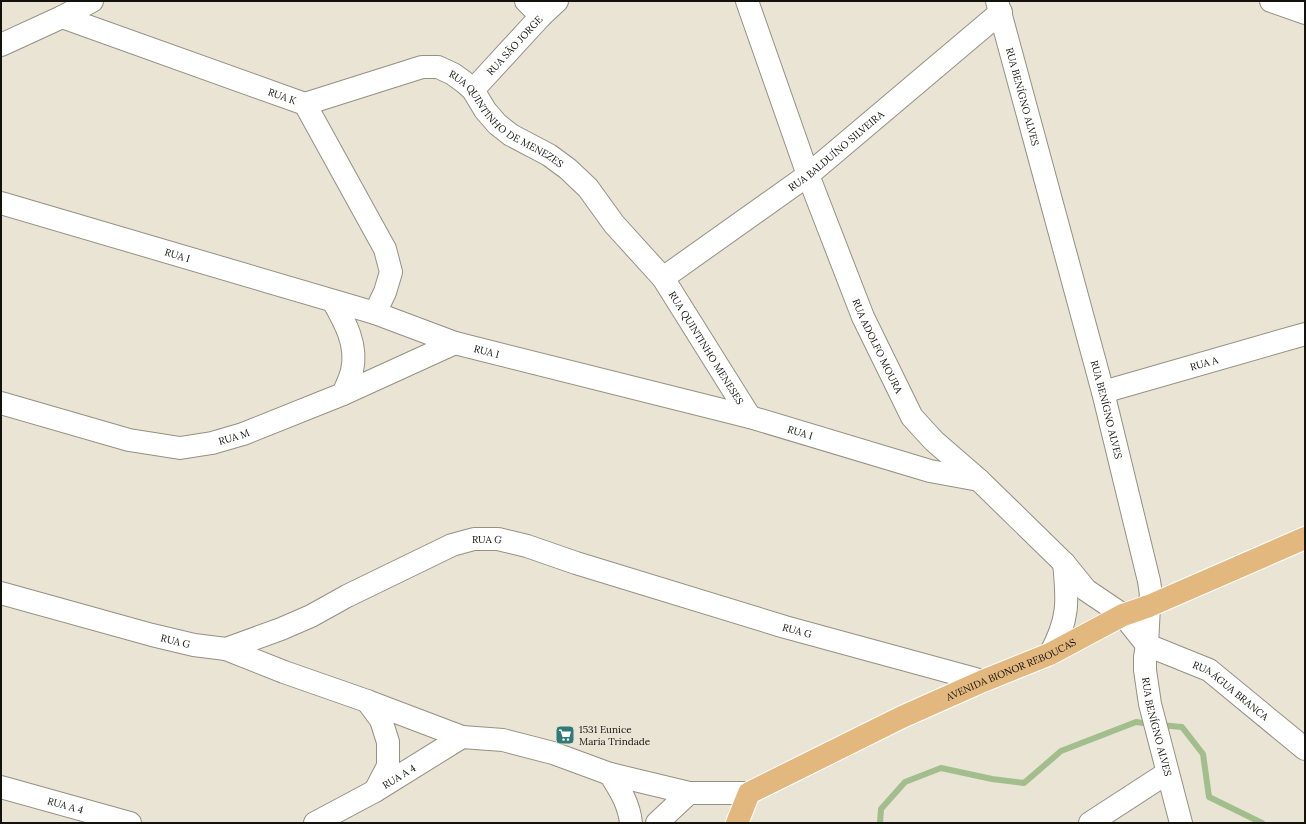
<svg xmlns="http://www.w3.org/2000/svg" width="1306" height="824" font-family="Lora,serif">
  <rect width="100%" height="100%" fill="#eae4d5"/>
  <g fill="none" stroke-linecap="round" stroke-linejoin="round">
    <path stroke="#a2be8d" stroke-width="6" d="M1160 725 1182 727 1203 754 1209 797 1262 823
      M880 823 881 809 905 782 941 768 992 779 1024 783 1061 751 1136 722 1151 724"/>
    <g stroke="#959082" stroke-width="24">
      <g id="minor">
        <path d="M526 1 541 16"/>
        <path id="s1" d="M747 1 808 175 863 317 912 417 934 441 979 480 1064 563 1086 590 1123 615 1147 645 1209 670 1305 749"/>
        <path id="s2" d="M997 1 1103 392 1149 581 1151 595 1149 606 1147 645 1145 657V670L1150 704 1181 823"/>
        <path d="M1271 1 1305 13"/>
        <path id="s3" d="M62 17 305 104 385 249 391 272 385 292 375 313"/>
        <path d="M1 45 62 17 92 1"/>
        <path id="s4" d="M473 90 541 16 557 1"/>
        <path id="s5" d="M305 104 422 67H438L453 74 464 82 473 90 485 110 497 124 511 135 549 155 568 169 588 188 614 224 663 278 750 417"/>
        <path id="s6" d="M1 203 375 313 455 343 750 417 930 471 979 480"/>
        <path id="s7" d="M663 278 808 175 1001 12"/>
        <path d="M333 301C345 322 358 345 352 371 350 379 346 387 343 394"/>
        <path id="s8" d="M1103 392 1305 334"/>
        <path id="s9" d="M1 403 129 440 180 448 212 443 243 434 343 394 455 343"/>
        <path id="s10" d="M1 593 152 635 194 645 226 649 281 629 311 616 347 596 452 545 474 539H498L527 546 576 563 785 627 983 681"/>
        <path d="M226 649 284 672 367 701 462 737"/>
        <path d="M1050 654C1069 620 1068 601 1064 563"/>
        <path d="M367 701 381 720 388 742V766L375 791"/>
        <path d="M610 774C620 790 629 804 631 823"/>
        <path id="s11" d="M1 787 130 823"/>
        <path id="s12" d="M315 823 375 791 462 737 503 740 553 753 610 774 689 793H749"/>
        <path d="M657 823 689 793"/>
        <path d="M1090 823 1167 773"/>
      </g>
    </g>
    <g stroke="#fff" stroke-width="24">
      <g id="major">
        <path id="s13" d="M737 823 749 793 902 717 983 681 1050 654 1123 615 1149 606 1305 538"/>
      </g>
    </g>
    <use href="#minor" stroke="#fff" stroke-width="22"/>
    <use href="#major" stroke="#e2b87f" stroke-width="22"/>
  </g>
  <defs>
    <g id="supermarket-square" transform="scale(1)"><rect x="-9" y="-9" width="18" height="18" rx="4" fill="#307979" stroke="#eae4d5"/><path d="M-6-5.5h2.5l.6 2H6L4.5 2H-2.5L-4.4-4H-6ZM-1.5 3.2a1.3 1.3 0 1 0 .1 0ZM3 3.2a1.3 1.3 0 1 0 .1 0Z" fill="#fff"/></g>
  </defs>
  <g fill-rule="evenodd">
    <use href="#supermarket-square" x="565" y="735"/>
  </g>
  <g text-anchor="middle" stroke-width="4" stroke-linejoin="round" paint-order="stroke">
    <g font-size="10" fill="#14120d" stroke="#eae4d5">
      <text dy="4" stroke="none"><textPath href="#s4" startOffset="61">RUA SÃO JORGE</textPath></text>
      <text dy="4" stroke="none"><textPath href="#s3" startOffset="234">RUA K</textPath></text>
      <text dy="4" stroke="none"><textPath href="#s2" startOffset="99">RUA BENÍGNO ALVES</textPath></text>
      <text dy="4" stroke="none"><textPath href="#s5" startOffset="226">RUA QUINTINHO DE MENEZES</textPath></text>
      <text dy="4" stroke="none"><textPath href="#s7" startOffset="215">RUA BALDUÍNO SILVEIRA</textPath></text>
      <text dy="4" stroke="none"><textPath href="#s6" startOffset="184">RUA I</textPath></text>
      <text dy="4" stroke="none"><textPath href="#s1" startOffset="369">RUA ADOLFO MOURA</textPath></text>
      <text dy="4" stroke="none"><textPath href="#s5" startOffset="534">RUA QUINTINHO MENESES</textPath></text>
      <text dy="4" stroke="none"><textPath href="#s6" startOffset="508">RUA I</textPath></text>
      <text dy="4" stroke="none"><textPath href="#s8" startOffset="105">RUA A</textPath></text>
      <text dy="4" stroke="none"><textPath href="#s2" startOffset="423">RUA BENÍGNO ALVES</textPath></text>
      <text dy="4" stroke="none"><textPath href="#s6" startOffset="832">RUA I</textPath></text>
      <text dy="4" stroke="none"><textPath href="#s9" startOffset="240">RUA M</textPath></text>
      <text dy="4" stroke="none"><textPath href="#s10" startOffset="517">RUA G</textPath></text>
      <text dy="4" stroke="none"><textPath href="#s10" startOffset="841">RUA G</textPath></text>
      <text dy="4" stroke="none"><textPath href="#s10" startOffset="181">RUA G</textPath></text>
      <text dy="4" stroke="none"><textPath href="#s13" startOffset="322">AVENIDA BIONOR REBOUCAS</textPath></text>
      <text dy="4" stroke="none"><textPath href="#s1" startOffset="873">RUA ÁGUA BRANCA</textPath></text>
      <text dy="4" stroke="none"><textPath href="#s2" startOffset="747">RUA BENÍGNO ALVES</textPath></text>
      <text dy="4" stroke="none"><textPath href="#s12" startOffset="96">RUA A 4</textPath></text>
      <text dy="4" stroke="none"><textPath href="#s11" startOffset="67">RUA A 4</textPath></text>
    </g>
    <g font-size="10" fill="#14120d" stroke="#eae4d5" text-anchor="start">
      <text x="579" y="733">1531 Eunice<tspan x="579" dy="12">Maria Trindade</tspan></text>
    </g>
  </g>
  <rect width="1306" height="824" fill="none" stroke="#14120d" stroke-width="4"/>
</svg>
